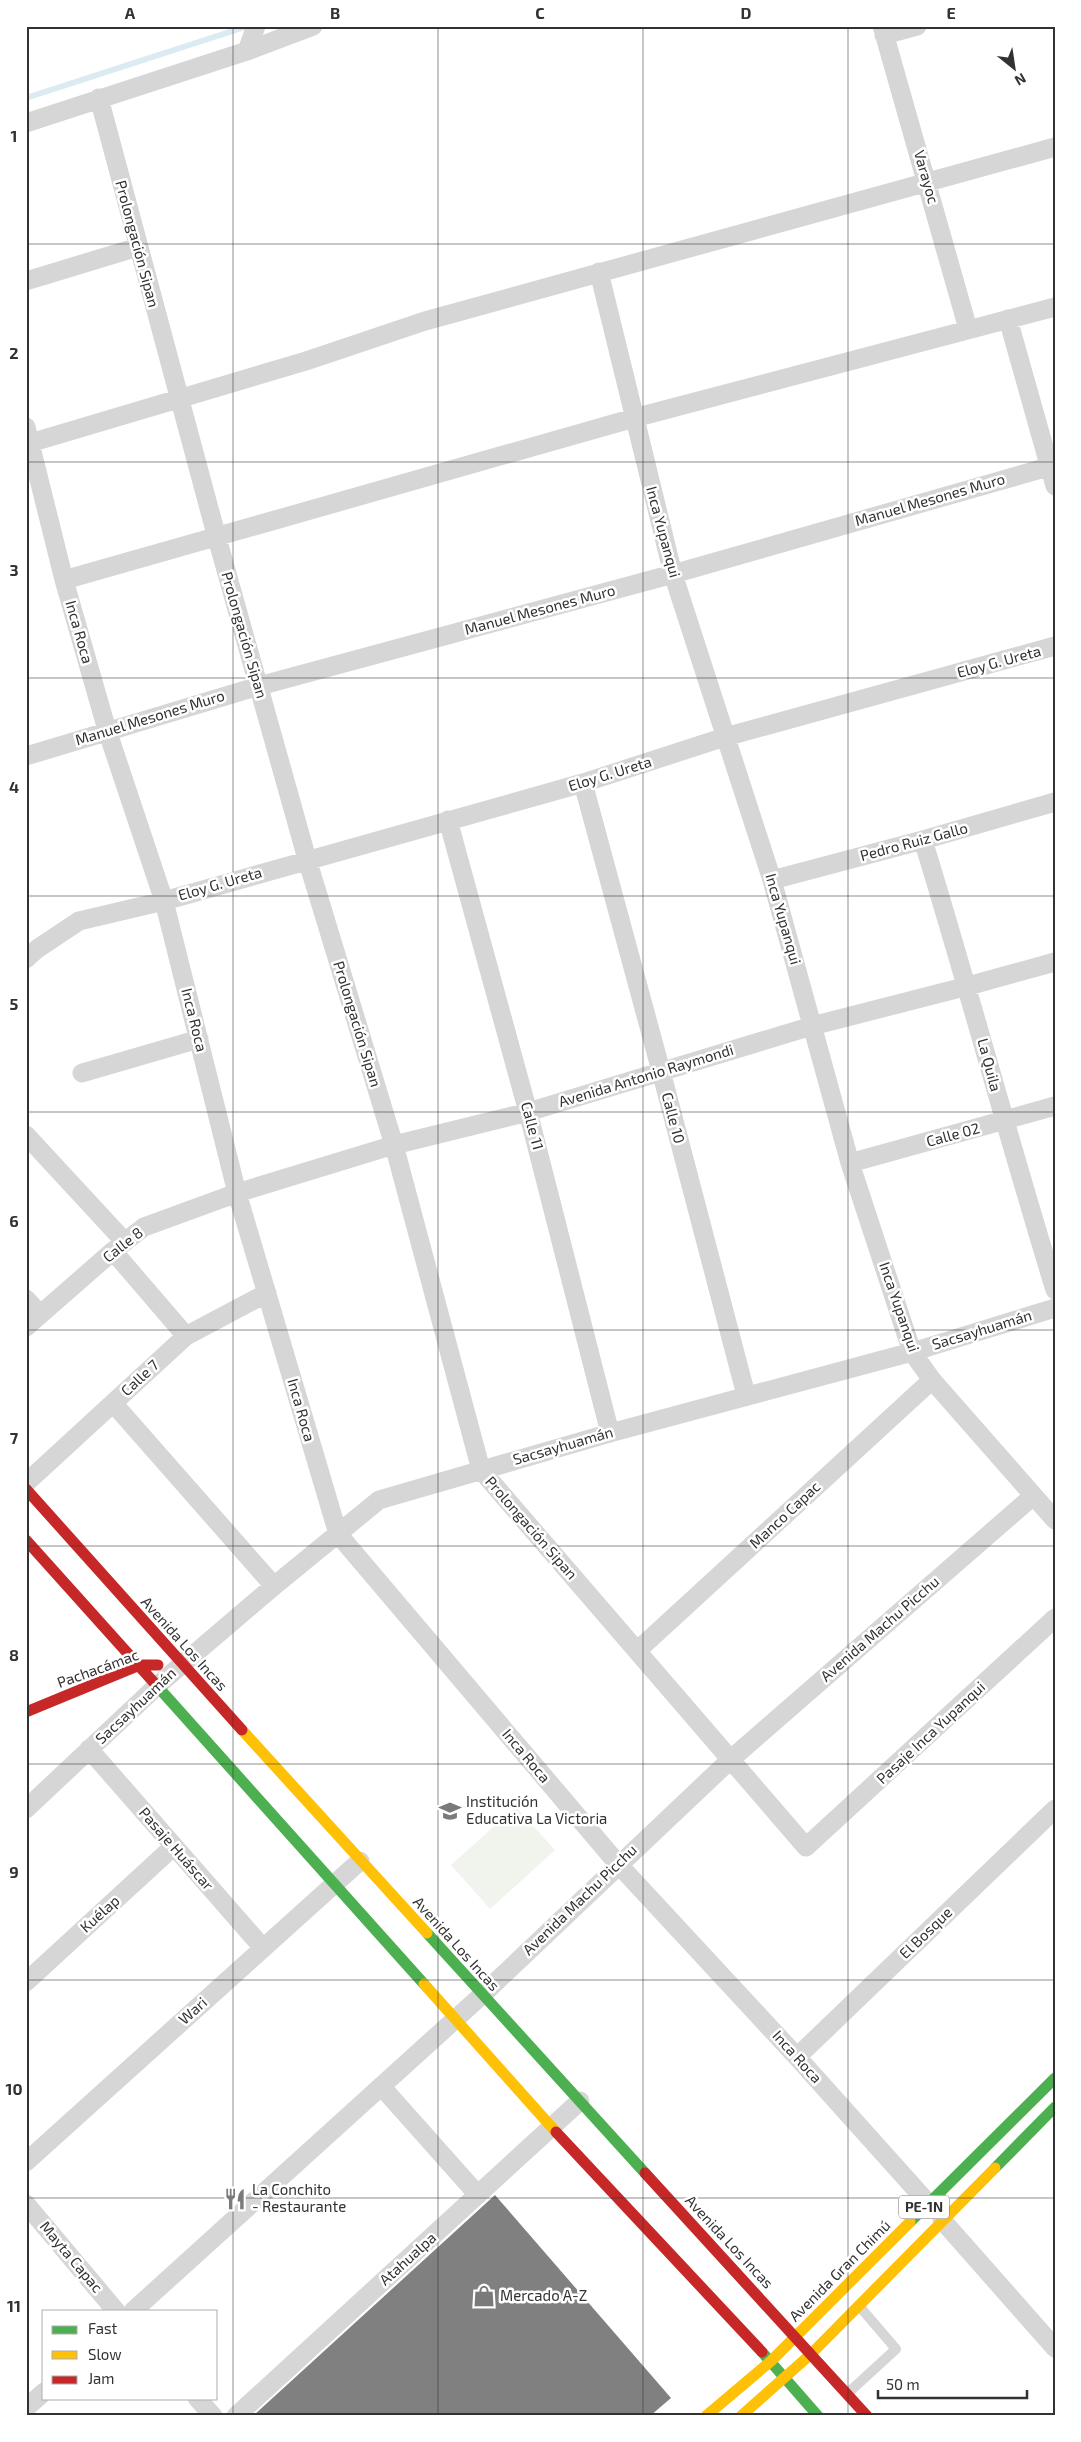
<svg xmlns="http://www.w3.org/2000/svg" width="1081" height="2442" font-family="'Exo 2',sans-serif">
  <rect width="100%" height="100%" fill="#fff"/>
  <path fill="#f1f4ec" d="M516 1807 555 1850 490 1909 451 1865Z"/>
  <g fill="none" stroke-linecap="round" stroke-linejoin="round">
    <path stroke="#dcebf2" stroke-width="6" d="M26 98 248 26"/>
  </g>
  <path fill="#808080" d="M495 2195 671 2398 650 2416H253Z"/>
  <g fill="none" stroke-linecap="round" stroke-linejoin="round">
    <path stroke="#d6d6d6" stroke-width="10" d="M848 2393 896 2349 860 2307"/>
    <path stroke="#d6d6d6" stroke-width="19" d="M882 26 968 329
      M884 35 917 26
      M247 51 256 26
      M99 98 217 538 307 859 394 1145 481 1470 806 1847 1055 1618
      M26 123 247 51 313 26
      M599 272 673 574 772 880 850 1163 912 1352 932 1380 1055 1520
      M26 281 138 247
      M1008 319 1055 486
      M26 427 64 580 107 730 164 901 237 1193 338 1534 618 1864 797 2057 928 2203
      M30 443 306 361 425 321 1055 147
      M64 580 634 418 1055 307
      M26 756 259 686 673 574 1055 465
      M583 783 661 1071 746 1395
      M448 820 528 1112 610 1433
      M923 840C969 990 1009 1141 1055 1290
      M772 880 923 840 1055 802
      M26 959 37 949 79 921 164 901 583 783 725 737 1055 646
      M82 1073 199 1039
      M26 1135 125 1242
      M850 1163 1055 1106
      M113 1251 186 1336
      M26 1299 40 1314
      M26 1327 113 1251 144 1227 237 1193 394 1145 528 1112 812 1026 968 986 1055 962
      M113 1403 274 1586
      M26 1483 186 1336 267 1293
      M638 1650 932 1380
      M89 1749 263 1948
      M26 1809 158 1685 274 1586 379 1500 610 1433 912 1352 1055 1308
      M26 1982 174 1846
      M797 2057 1055 1809
      M381 2086 478 2195
      M26 2162 360 1861
      M26 2204 116 2311
      M942 2220 1055 2348
      M133 2311 482 1995 730 1760 1033 1496
      M197 2398 213 2416
      M26 2408 44 2392
      M236 2416 580 2101"/>
    <path stroke="#4caf50" stroke-width="11" d="M158 1687 424 1984
      M427 1933 645 2173
      M995 2168 1055 2107
      M910 2222 1055 2078
      M762 2352 818 2416"/>
    <path stroke="#ffc107" stroke-width="11" d="M242 1730 427 1933
      M424 1984 556 2132
      M706 2416 771 2361 910 2222
      M741 2416 811 2354 995 2168"/>
    <path stroke="#c62828" stroke-width="11" d="M26 1489 242 1730
      M26 1540 158 1687
      M26 1712 140 1665H158
      M556 2132 762 2352
      M645 2173 867 2416"/>
  </g>
  <path fill="none" stroke="#323232" stroke-width="1" stroke-opacity="0.55" d="M233 26V2416M438 26V2416M643 26V2416M848 26V2416M26 244H1055M26 462H1055M26 678H1055M26 896H1055M26 1112H1055M26 1330H1055M26 1546H1055M26 1764H1055M26 1980H1055M26 2198H1055"/>
  <defs>
    <g id="school-bare" transform="scale(1.725)"><path d="M0-5L7-2L0 1L-7-2ZM-4 1L0 2.5L4 1V4Q0 6-4 4Z" fill="#7a7a7a" stroke="#fff" stroke-width="2.5" paint-order="stroke"/></g>
    <g id="restaurant-bare" transform="scale(1.725)"><path d="M-5-6h1v4h1v-4h1v4h1v-4h1v5L-1.5 .5V6h-2V.5L-5-1ZM5-6V6H3V1.5H1.5Q1.5-4 5-6Z" fill="#7a7a7a" stroke="#fff" stroke-width="2.5" paint-order="stroke"/></g>
    <g id="shop-bare" transform="scale(1.725)"><path d="M-5-2.5h2.3a2.7 3.5 0 0 1 5.4 0H5L5.5 6h-11ZM-1.5-2.5h3a1.5 2.3 0 0 0-3 0Z" fill="#7a7a7a" stroke="#fff" stroke-width="2.5" paint-order="stroke"/></g>
  </defs>
  <g fill-rule="evenodd">
    <use href="#school-bare" x="450" y="1811"/>
    <use href="#restaurant-bare" x="235" y="2199"/>
    <use href="#shop-bare" x="484" y="2296"/>
  </g>
  <g text-anchor="middle" stroke-width="5" stroke-linejoin="round" paint-order="stroke">
    <rect fill="#fff" stroke="#707070" stroke-width="1" x="899" y="2195.5" width="50" height="23" rx="4"/>
    <g font-size="14" font-weight="bold" fill="#323232">
      <text x="924" y="2212">PE-1N</text>
    </g>
    <g font-size="15" fill="#323232" stroke="#fff">
      <text transform="translate(926 177) rotate(74)" y="5">Varayoc</text>
      <text transform="translate(137 244) rotate(75)" y="5">Prolongación Sipan</text>
      <text transform="translate(930 500) rotate(-16)" y="5">Manuel Mesones Muro</text>
      <text transform="translate(663 532) rotate(75)" y="5">Inca Yupanqui</text>
      <text transform="translate(540 610) rotate(-15)" y="5">Manuel Mesones Muro</text>
      <text transform="translate(79 632) rotate(74)" y="5">Inca Roca</text>
      <text transform="translate(244 635) rotate(74)" y="5">Prolongación Sipan</text>
      <text transform="translate(999 662) rotate(-15)" y="5">Eloy G. Ureta</text>
      <text transform="translate(150 718) rotate(-17)" y="5">Manuel Mesones Muro</text>
      <text transform="translate(610 774) rotate(-17)" y="5">Eloy G. Ureta</text>
      <text transform="translate(914 842) rotate(-15)" y="5">Pedro Ruiz Gallo</text>
      <text transform="translate(220 884) rotate(-16)" y="5">Eloy G. Ureta</text>
      <text transform="translate(783 919) rotate(74)" y="5">Inca Yupanqui</text>
      <text transform="translate(194 1020) rotate(76)" y="5">Inca Roca</text>
      <text transform="translate(357 1024) rotate(73)" y="5">Prolongación Sipan</text>
      <text transform="translate(989 1065) rotate(75)" y="5">La Quila</text>
      <text transform="translate(646 1076) rotate(-17)" y="5">Avenida Antonio Raymondi</text>
      <text transform="translate(673 1118) rotate(75)" y="5">Calle 10</text>
      <text transform="translate(532 1126) rotate(75)" y="5">Calle 11</text>
      <text transform="translate(953 1135) rotate(-15)" y="5">Calle 02</text>
      <text transform="translate(123 1245) rotate(-38)" y="5">Calle 8</text>
      <text transform="translate(899 1307) rotate(71)" y="5">Inca Yupanqui</text>
      <text transform="translate(982 1330) rotate(-17)" y="5">Sacsayhuamán</text>
      <text transform="translate(140 1378) rotate(-43)" y="5">Calle 7</text>
      <text transform="translate(301 1410) rotate(74)" y="5">Inca Roca</text>
      <text transform="translate(563 1446) rotate(-16)" y="5">Sacsayhuamán</text>
      <text transform="translate(785 1515) rotate(-43)" y="5">Manco Capac</text>
      <text transform="translate(531 1528) rotate(49)" y="5">Prolongación Sipan</text>
      <text transform="translate(880 1629) rotate(-41)" y="5">Avenida Machu Picchu</text>
      <text transform="translate(184 1644) rotate(48)" y="5">Avenida Los Incas</text>
      <text transform="translate(98 1669) rotate(-20)" y="5">Pachacámac</text>
      <text transform="translate(136 1706) rotate(-43)" y="5">Sacsayhuamán</text>
      <text transform="translate(931 1733) rotate(-43)" y="5">Pasaje Inca Yupanqui</text>
      <text transform="translate(526 1756) rotate(50)" y="5">Inca Roca</text>
      <text transform="translate(176 1849) rotate(49)" y="5">Pasaje Huáscar</text>
      <text transform="translate(580 1900) rotate(-44)" y="5">Avenida Machu Picchu</text>
      <text transform="translate(100 1914) rotate(-42)" y="5">Kuélap</text>
      <text transform="translate(926 1933) rotate(-44)" y="5">El Bosque</text>
      <text transform="translate(456 1944) rotate(48)" y="5">Avenida Los Incas</text>
      <text transform="translate(193 2011) rotate(-42)" y="5">Wari</text>
      <text transform="translate(797 2057) rotate(48)" y="5">Inca Roca</text>
      <text transform="translate(729 2242) rotate(47)" y="5">Avenida Los Incas</text>
      <text transform="translate(71 2257) rotate(50)" y="5">Mayta Capac</text>
      <text transform="translate(408 2259) rotate(-42)" y="5">Atahualpa</text>
      <text transform="translate(840 2271) rotate(-45)" y="5">Avenida Gran Chimú</text>
    </g>
    <g font-size="15" fill="#323232" stroke="#fff" text-anchor="start">
      <text x="466" y="1807">Institución<tspan x="466" dy="17">Educativa La Victoria</tspan></text>
      <text x="252" y="2195">La Conchito<tspan x="252" dy="17">- Restaurante</tspan></text>
      <text x="500" y="2301">Mercado A-Z</text>
    </g>
  </g>
  <rect width="1081" height="2442" fill="none" stroke="#ffffff" stroke-width="55"/>
  <rect x="42" y="2310" width="175" height="90" fill="#ffffff" stroke="#adadad"/>
  <rect x="52" y="2326" width="25" height="8" fill="#4caf50" stroke="#adadad"/>
  <text x="88" y="2334" font-size="15" fill="#323232">Fast</text>
  <rect x="52" y="2351" width="25" height="8" fill="#ffc107" stroke="#adadad"/>
  <text x="88" y="2360" font-size="15" fill="#323232">Slow</text>
  <rect x="52" y="2376" width="25" height="8" fill="#c62828" stroke="#adadad"/>
  <text x="88" y="2384" font-size="15" fill="#323232">Jam</text>
  <g transform="translate(1014 68) rotate(150)" stroke="#ffffff" stroke-width="4" paint-order="stroke">
  <path d="M0-4L9 19L0 12L-9 19Z" fill="#323232"/>
  <text y="-8" font-size="14" font-weight="bold" text-anchor="middle" fill="#323232">N</text>
  </g>
  <path d="M878 2390v8h149v-8" fill="none" stroke="#323232" stroke-width="2.5"/>
  <text x="886" y="2390" font-size="15" fill="#323232" stroke="#ffffff" stroke-width="4" paint-order="stroke">50 m</text>
  <rect x="28" y="28" width="1026" height="2386" fill="none" stroke="#323232" stroke-width="2"/>
  <g font-size="16" text-anchor="middle" font-weight="bold" fill="#323232">
    <text x="130" y="19">A</text>
    <text x="335" y="19">B</text>
    <text x="540" y="19">C</text>
    <text x="746" y="19">D</text>
    <text x="951" y="19">E</text>
    <text x="14" y="142">1</text>
    <text x="14" y="359">2</text>
    <text x="14" y="576">3</text>
    <text x="14" y="793">4</text>
    <text x="14" y="1010">5</text>
    <text x="14" y="1227">6</text>
    <text x="14" y="1444">7</text>
    <text x="14" y="1661">8</text>
    <text x="14" y="1878">9</text>
    <text x="14" y="2095">10</text>
    <text x="14" y="2312">11</text>
  </g>
</svg>
